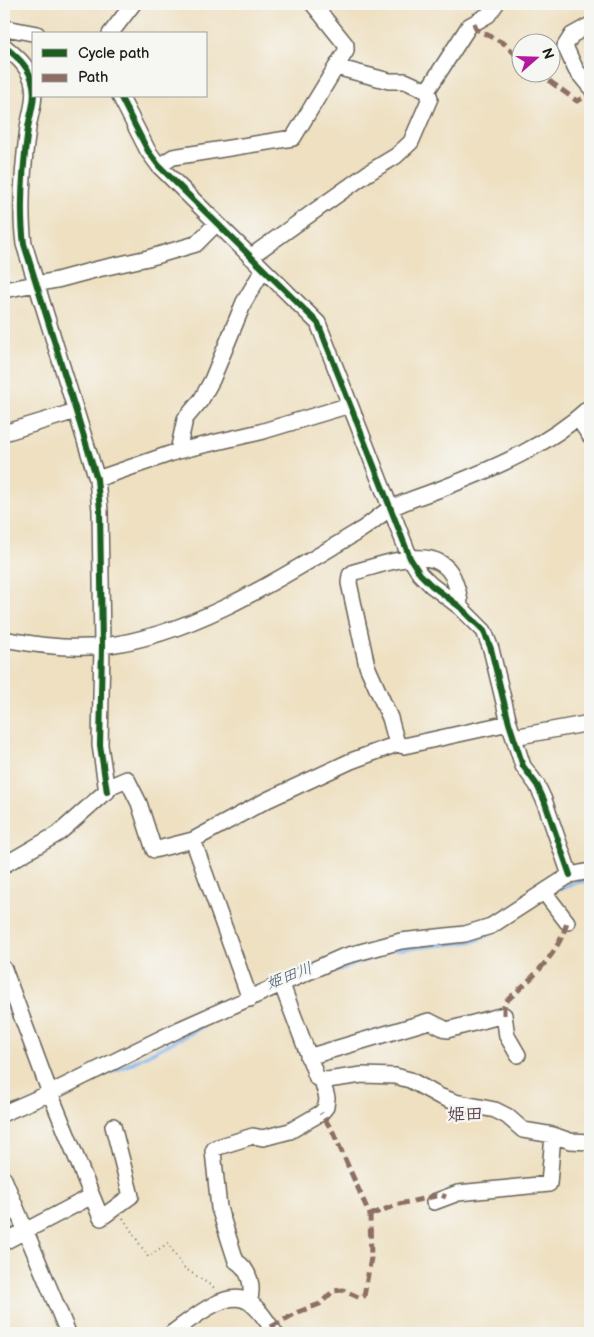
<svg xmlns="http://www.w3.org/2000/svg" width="594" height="1337" font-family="'Balsamiq Sans','Klee One',sans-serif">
  <rect width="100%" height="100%" fill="#f6f6f2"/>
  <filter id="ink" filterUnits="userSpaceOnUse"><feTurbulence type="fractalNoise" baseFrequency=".02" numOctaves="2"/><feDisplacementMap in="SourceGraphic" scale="10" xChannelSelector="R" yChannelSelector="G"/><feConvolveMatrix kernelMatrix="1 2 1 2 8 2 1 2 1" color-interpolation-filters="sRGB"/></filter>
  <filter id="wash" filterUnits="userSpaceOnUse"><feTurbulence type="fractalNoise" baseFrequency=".0096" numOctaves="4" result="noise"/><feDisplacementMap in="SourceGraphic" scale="20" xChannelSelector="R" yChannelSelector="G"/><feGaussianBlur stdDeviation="1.12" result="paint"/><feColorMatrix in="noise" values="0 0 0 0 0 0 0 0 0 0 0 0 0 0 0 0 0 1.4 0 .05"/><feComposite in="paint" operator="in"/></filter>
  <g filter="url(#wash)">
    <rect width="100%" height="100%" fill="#eee0c1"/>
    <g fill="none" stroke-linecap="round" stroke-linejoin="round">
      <path stroke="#84b7f1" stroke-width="4" d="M561 889 577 882 590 880
        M394 950 475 941 492 933
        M304 982 385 953
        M98 1077 126 1066 202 1027"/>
    </g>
  </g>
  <g filter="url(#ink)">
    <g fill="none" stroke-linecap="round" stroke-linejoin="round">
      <g stroke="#666156" stroke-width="18">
        <path id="minor" d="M313 4 346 45V51L336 67
          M590 25 572 35 565 46 576 70 590 87
          M4 33 6 28 37 34
          M110 34 133 4
          M4 46C17 57 30 67 33 85 36 100 30 114 28 128 23 165 19 206 24 244L97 479 100 510 102 646 100 745 107 792
          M427 91 469 26 488 15 496 4
          M120 96 148 151 159 166 318 323 410 558 420 574 431 585 460 607 484 631 491 649 509 723 523 766 537 785 544 800 570 875
          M159 166 173 157 293 138 336 67 389 81H405L427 91 430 98 411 142 396 156 368 173 250 257
          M4 290 57 280 98 269 148 258 196 244 216 224
          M578 418 590 436
          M4 433 76 411
          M178 451 185 419 201 400 212 380 244 302 263 270
          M97 479 178 451 260 432 350 405
          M4 639C35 645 70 650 102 646 192 636 283 577 359 531 370 525 379 515 390 509 406 500 425 495 443 488 497 467 547 446 590 407
          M514 737 590 723
          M397 744 390 718 367 666 349 583 350 575 354 572C383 565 436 541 453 577 457 588 460 595 460 607
          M193 840 250 999
          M4 865 59 833 113 785 127 779 139 803 154 850 193 840 267 800 351 761 397 744 404 746 509 723
          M544 892 567 922
          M4 969 50 1093 101 1218 131 1196 113 1126
          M282 985 317 1078 327 1080 362 1075 395 1076 410 1080 439 1096 455 1102 495 1110 507 1116 523 1130 553 1135 570 1141 590 1142
          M308 1057 429 1021 447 1030 504 1015 507 1036 518 1055
          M4 1113 50 1093 180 1029 342 957 401 941 465 934 491 926 570 875 590 871
          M4 1179 68 1333
          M434 1202 458 1193 549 1184 553 1135
          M4 1242 92 1196
          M249 1302C254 1287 250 1270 236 1261L219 1208 213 1151 215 1148 253 1136 263 1138 290 1131 321 1113 326 1107 327 1098 322 1080
          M172 1333C189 1321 225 1289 247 1301 259 1307 268 1323 275 1333"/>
      </g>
      <path stroke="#666156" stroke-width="2" stroke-dasharray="1 4" stroke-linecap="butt" d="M123 1218 148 1257 168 1243 183 1267 216 1289"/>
      <use href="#minor" stroke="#fff" stroke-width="15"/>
      <path stroke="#8d6e63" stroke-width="5" stroke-dasharray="10 5" stroke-linecap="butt" d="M474 23 476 29 505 44 522 61
        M537 72 577 101 586 97 590 91
        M504 1015V1003C530 980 558 956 567 922
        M370 1215 399 1204 441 1195 446 1197
        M271 1327 298 1312 320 1304 333 1291 343 1290 360 1298 364 1296 371 1258 370 1215 333 1132 321 1113"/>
      <g stroke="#f6f6f2" stroke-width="9">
        <path id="cycleway" d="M4 46C17 57 30 67 33 85 36 100 30 114 28 128 23 165 19 206 24 244L97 479 100 510 102 646 100 745 107 792
          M120 96 148 151 159 166 318 323 410 558 420 574 431 585 460 607 484 631 491 649 509 723 523 766 537 785 544 800 570 875"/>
      </g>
      <use href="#cycleway" stroke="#1b5e20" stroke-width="6"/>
    </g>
  </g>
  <g text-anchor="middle" stroke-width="4.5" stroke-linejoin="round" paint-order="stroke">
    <g font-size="16" font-style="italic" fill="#465a71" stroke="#f6f6f2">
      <text transform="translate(289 975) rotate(-21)" y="6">姫田川</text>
    </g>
    <g font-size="18" font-weight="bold" fill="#5d4754" stroke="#f6f6f2">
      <text x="465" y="1120">姫田</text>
    </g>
  </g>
  <rect width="594" height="1337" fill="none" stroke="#f6f6f2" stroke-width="20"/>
  <rect x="32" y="32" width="175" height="65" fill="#f6f6f2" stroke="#9f9f9c"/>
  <rect x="42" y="49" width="25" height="8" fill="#1b5e20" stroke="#9f9f9c"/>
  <text x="78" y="58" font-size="15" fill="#1c1c1c">Cycle path</text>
  <rect x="42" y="74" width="25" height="8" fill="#8d6e63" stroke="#9f9f9c"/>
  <text x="78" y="82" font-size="15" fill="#1c1c1c">Path</text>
  <g transform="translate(536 58) rotate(70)"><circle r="24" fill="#f6f6f2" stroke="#9f9f9c"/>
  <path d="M0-4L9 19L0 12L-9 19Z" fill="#b5179e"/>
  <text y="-8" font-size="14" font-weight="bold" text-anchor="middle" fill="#1c1c1c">N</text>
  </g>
</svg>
